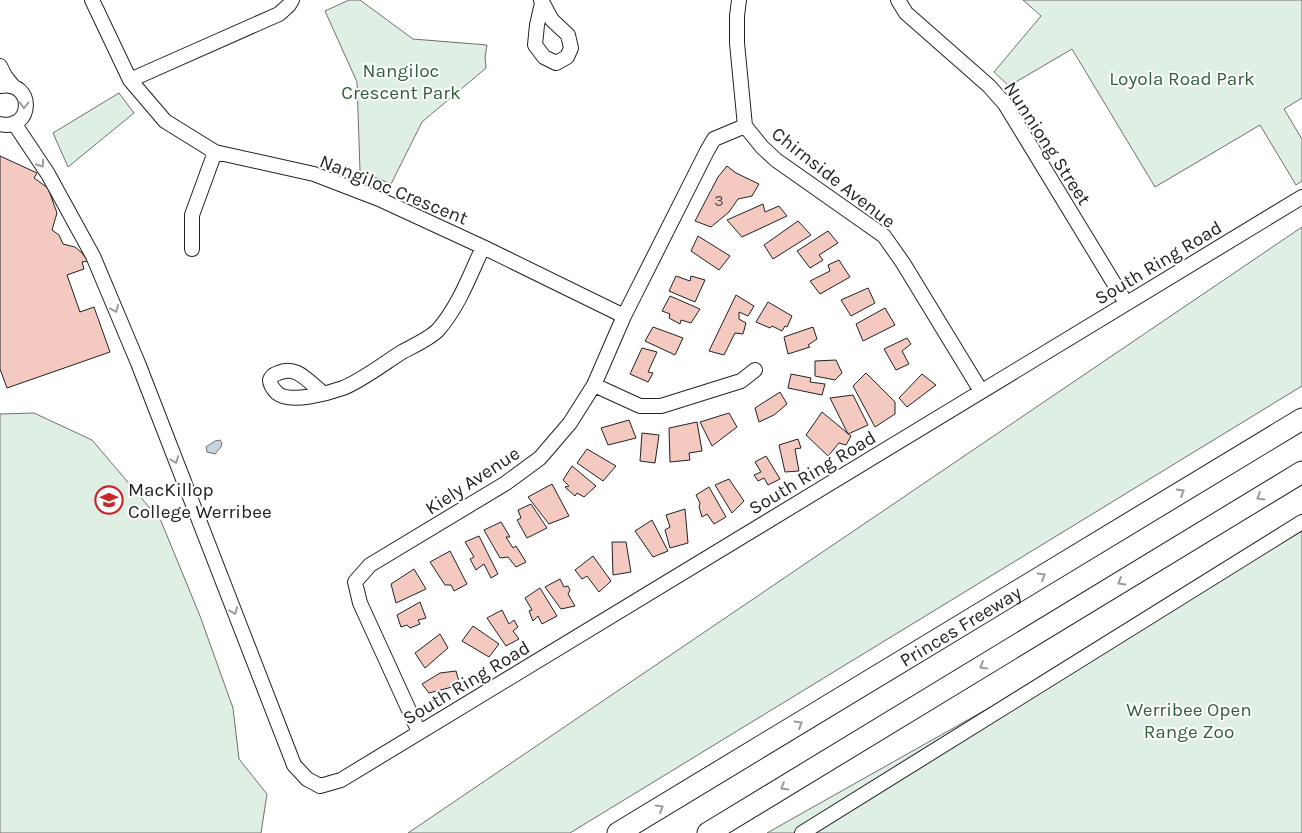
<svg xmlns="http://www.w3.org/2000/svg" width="1302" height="833" font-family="Karla,sans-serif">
  <rect width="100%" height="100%" fill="#fff"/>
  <path fill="#e0efe3" stroke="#6f6f6f" d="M349 0H360L413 39 487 45 485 57 486 68 422 122 391 184 360 171 357 82 325 11Z
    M1023 0H1302V98L1284 109 1302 139V181L1296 185 1260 125 1155 187 1072 49 1009 86 994 72 1041 16Z
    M119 93 134 113 68 167 53 133Z
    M1302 227V386L570 833H408Z
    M34 413 92 440 161 521 200 616 233 708 239 759 267 794 261 833H0V414Z
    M1302 516V833H767L1035 682Z"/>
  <path fill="#c7d3dd" stroke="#6f6f6f" d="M220 440 222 443 221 447 215 454 207 452 206 447 215 441Z"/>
  <path fill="#f3c9c0" stroke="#222" d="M0 156 37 173 34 178 48 188 57 213 52 230 59 235 63 244 75 247 82 253 88 261 82 262 84 269 67 275 80 312 94 307 110 352 7 388 0 369Z
    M727 166 736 173 759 184 752 196 738 199 729 212 711 227 695 221 718 177Z
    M763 204 765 212 779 206 787 216 742 237 727 220Z
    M798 221 811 235 773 259 764 245Z
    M828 231 838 243 819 255 823 260 810 268 797 251Z
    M698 236 730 256 719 270 691 251Z
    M839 260 850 277 820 294 810 281 830 271 828 265Z
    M676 276 690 281 691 276 705 280 695 302 669 291Z
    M868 288 875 303 851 316 841 300Z
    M736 295 754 306 748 316 739 312V319L746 323 743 334 735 333 724 355 709 351Z
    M670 296 700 309 691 323 681 320 680 324 669 318 670 314 662 311Z
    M768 302 792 316 787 327 785 326 782 331 772 326 770 328 756 322Z
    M885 308 895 325 863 341 856 324Z
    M653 327 683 338 675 355 645 341Z
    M813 327 817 339 808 345 810 347 788 354 784 337Z
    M907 338 911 344 902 351 909 364 896 370 884 349Z
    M642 348 657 352 648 372 653 373 648 382 630 374Z
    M836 360 842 373 835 380 815 376V361Z
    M866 373 895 402V414L875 427 853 386Z
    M791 374 811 378 810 382 825 384 822 395 788 388Z
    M922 374 936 385 907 407 899 398Z
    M780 392 787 404 774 415 759 422 755 408Z
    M853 395 868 425 848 434 830 398Z
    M822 412 851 436 846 445 839 443 828 456 806 435Z
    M729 413 737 427 712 446 700 422Z
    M629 420 636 438 608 445 601 428Z
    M697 422 702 451 689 453 690 460 670 462 669 428Z
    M642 433 659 435 655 463 640 461Z
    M798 439 801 448 795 449 799 471 785 472 779 445Z
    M587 449 616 466 603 481 577 463Z
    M766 456 780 479 768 485 764 478 758 481 754 475 761 472 755 462Z
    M572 466 596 486 584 497 577 493 575 496 565 487 569 486 563 480Z
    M729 479 744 501 732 513 715 485Z
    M552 484 569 516 549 524 528 497Z
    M709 487 726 517 714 524 707 514 702 517 699 507 700 503 696 495Z
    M531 504 547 528 527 538 517 520 521 518 518 510Z
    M685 509 688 543 670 548 665 530 670 527 666 515Z
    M652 520 668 551 653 557 635 531Z
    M501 522 510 537H506L513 548 516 546 526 562 516 567 508 557 500 558 484 530Z
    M479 536 498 574 491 578 484 564 476 570 470 559 474 557 465 542Z
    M612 542H626L631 572 613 575Z
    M450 551 467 584 454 591 451 585H445L430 562Z
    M593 556 611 581 599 592 587 576 582 579 575 570Z
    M414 569 426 589 396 603 391 584Z
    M560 579 564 587 568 586 570 590 568 594 575 606 561 609 545 587Z
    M540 588 557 616 542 624 538 616 533 621 529 611 532 610 525 598Z
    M420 602 426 618 418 620 420 624 410 628 407 625 401 627 397 615Z
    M502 610 509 624 514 620 518 627 513 631 519 639 506 646 487 618Z
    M473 626 499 644 489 657 462 641Z
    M440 634 448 648 425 668 415 653Z
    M456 671 460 685 429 693 422 684 440 673Z"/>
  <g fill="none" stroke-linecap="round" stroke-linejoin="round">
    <g stroke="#222" stroke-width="16">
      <path id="minor" d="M92 0 130 80 165 121 215 152 314 174 379 199 483 247 624 316
        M541 0 552 20 568 35 571 48 567 57 556 63 544 57 535 45 537 25 542 3
        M739 0 737 16V43L745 126 762 147 776 160 884 236 903 263 981 391
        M898 0 906 13 989 86 1005 104 1126 303
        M0 66 5 76 13 86
        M130 80 279 14 289 5 292 0
        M0 86C36 80 33 132 0 124
        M14 123 48 174 93 256 138 363 294 765 307 779 320 786 341 780 1302 197
        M192 249V215L215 152
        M594 385 640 406H661L741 381 755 370
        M323 393C309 383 297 364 278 373 275 374 271 376 270 380 270 385 274 390 277 393 290 404 329 393 343 388 361 381 386 362 402 352 413 346 429 339 438 330 459 306 470 275 483 247
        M419 732 360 603 355 582 370 565 506 483 540 458 570 423 594 385 624 316 707 151 714 139 745 126
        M802 833 1302 522"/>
    </g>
    <g stroke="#222" stroke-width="23">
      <g id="highway">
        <path id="s1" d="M618 833 1302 419"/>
        <path d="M708 833 1302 472"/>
      </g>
    </g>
    <use href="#minor" stroke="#fff" stroke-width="14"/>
    <use href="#highway" stroke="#fff" stroke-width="21"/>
  </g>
  <defs><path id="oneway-chevron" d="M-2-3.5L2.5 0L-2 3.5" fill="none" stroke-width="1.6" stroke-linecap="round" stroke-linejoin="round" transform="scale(1.25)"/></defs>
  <g stroke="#9c9c9c">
    <use href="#oneway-chevron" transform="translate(24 105) rotate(91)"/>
    <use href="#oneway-chevron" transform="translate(41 164) rotate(55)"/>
    <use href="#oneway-chevron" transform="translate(115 309) rotate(67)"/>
    <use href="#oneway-chevron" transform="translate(175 460) rotate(69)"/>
    <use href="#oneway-chevron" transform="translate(1181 492) rotate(-31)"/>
    <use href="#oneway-chevron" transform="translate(1260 497) rotate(149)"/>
    <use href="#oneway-chevron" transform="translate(1042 576) rotate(-31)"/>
    <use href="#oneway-chevron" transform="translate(1121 582) rotate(149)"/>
    <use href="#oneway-chevron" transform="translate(234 611) rotate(69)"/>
    <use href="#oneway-chevron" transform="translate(983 666) rotate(149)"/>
    <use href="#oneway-chevron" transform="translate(799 724) rotate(-31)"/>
    <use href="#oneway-chevron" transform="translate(784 787) rotate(149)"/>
    <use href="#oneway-chevron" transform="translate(660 808) rotate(-31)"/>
  </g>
  <defs>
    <g id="school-ring" transform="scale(1.4375)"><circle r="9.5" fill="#fff" stroke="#c62828" stroke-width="1.5"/><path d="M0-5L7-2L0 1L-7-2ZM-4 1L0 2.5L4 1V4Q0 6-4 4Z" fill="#c62828"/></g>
  </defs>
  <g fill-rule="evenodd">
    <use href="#school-ring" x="109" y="500"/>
  </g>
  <g text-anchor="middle" stroke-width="4" stroke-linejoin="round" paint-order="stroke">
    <g font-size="16" fill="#564c4a">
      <text x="719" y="206">3</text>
    </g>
    <g font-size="19" fill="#2f5e38" stroke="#fff">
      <text x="401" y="77">Nangiloc<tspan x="401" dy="22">Crescent Park</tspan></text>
      <text x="1182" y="85">Loyola Road Park</text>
      <text x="1189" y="716">Werribee Open<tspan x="1189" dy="22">Range Zoo</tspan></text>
    </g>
    <g font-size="19" fill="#222" stroke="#fff">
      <text transform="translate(1048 143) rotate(57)" y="7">Nunniong Street</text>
      <text transform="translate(834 177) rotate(38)" y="7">Chirnside Avenue</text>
      <text transform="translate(394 189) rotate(22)" y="7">Nangiloc Crescent</text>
      <text transform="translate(1158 262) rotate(-31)" y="7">South Ring Road</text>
      <text transform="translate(812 472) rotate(-31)" y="7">South Ring Road</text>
      <text transform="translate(472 480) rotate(-33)" y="7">Kiely Avenue</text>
      <text dy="7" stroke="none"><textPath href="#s1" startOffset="400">Princes Freeway</textPath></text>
      <text transform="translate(466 682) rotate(-31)" y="7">South Ring Road</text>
    </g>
    <g font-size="19" fill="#222" stroke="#fff" text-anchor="start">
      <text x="128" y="496">MacKillop<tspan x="128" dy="22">College Werribee</tspan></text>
    </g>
  </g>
</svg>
